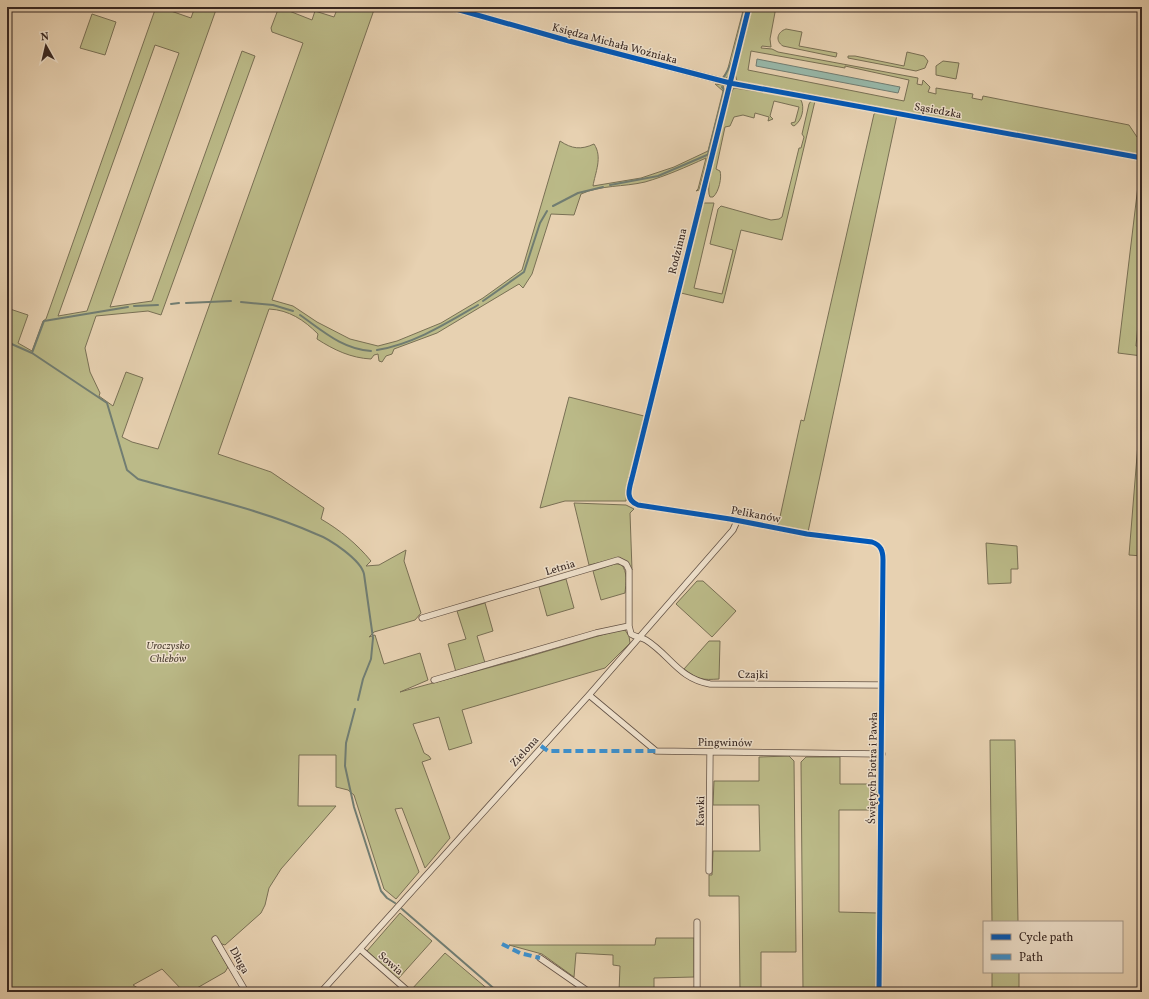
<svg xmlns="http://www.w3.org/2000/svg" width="1149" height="999" font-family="Vollkorn,serif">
  <rect width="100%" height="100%" fill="#e7d1b1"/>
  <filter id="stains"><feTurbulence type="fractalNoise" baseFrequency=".005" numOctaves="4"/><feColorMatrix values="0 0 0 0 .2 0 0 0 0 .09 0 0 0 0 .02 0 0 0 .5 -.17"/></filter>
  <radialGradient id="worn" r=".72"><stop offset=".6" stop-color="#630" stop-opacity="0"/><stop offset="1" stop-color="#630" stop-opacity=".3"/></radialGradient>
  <path fill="#bbba88" stroke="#797055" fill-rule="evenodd" d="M156 7H169L168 10 191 18 195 7H217L110 307 152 301 242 51 255 56 161 315 148 311 96 316 85 348 90 372 100 393 99 396 113 406 126 372 143 378 122 437 132 442 158 449 303 43 272 32 271 28 279 7 312 20 315 11 334 17 338 7H375L272 300 293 306 317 322 350 339 378 346 397 341 441 323 483 298 522 270 560 141C572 149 581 150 594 144 603 157 595 173 593 186L641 178 674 167 708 151 723 91 715 84 723 85 725 93 699 190 696 191 698 189 706 158C686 167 666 176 645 182 624 187 600 185 581 194L574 215 551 214 532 274 523 288 519 284 437 333 394 349 392 354 386 356 382 362 379 361 378 354 374 355 371 359C351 358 334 350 317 339L318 334C304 320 289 310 269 309L218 454 271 472 324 508 321 519C340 530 357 544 371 561L366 566 379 565 406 550 404 561 421 613 415 620 374 632 369 637 375 635 384 664 420 653 428 680 400 692 517 660 615 631 625 630 629 636 630 643 605 668 462 710 472 743 449 750 439 717 413 724 424 753 429 756 431 759 422 762 450 838 425 868 402 808 395 809 419 872 396 899 384 889 354 795 348 790 336 787V755H299L298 806H336L281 869 269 888 265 905 261 913 225 945 213 941 228 967 225 972 190 992H184L162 969 133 985 144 992H7V308L28 315 18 343 32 351 43 321 46 319ZM155 45 179 53 87 311 58 316Z
    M744 7H747L731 71 728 77 724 79 722 78 727 72Z
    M752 7H776L770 39 771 47 762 46 761 48 772 49 778 52 918 78 917 84 922 85 923 80 930 87 928 92 936 94V88L973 94 972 98 982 100 983 96 1129 125 1137 137 1140 135 1142 122V155L737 81 735 74ZM751 51 845 68V66L909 80 904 101 748 70Z
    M92 14 116 22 105 55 80 48Z
    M786 29 802 32 799 46 837 53 836 57 783 46C775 41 777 32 786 29Z
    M907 52 924 56 928 61 925 68 916 71 848 58V56H855L904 66Z
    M943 61 959 63 956 79 936 75V66Z
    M734 88 796 97 801 100C805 108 802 121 794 126L792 125 791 123 795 122 799 107 774 101 770 116 773 119 768 121 769 117 755 113 754 118 743 115 734 117 730 126 725 127 716 169 720 171C722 177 719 192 713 197H710C703 186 727 108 732 91Z
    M811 101H815L782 240 741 230 723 303 681 293 702 206 704 203H714L694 288 722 294 733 250 710 244 718 209 721 206 771 220 779 219 782 217 799 148H801L804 137 802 134 809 104Z
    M877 112 897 115 808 532 778 526 801 420 804 421 874 114Z
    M1142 164V281L1136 346 1142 347V356L1118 353 1140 169Z
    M1142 394V513L1139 537H1142V556L1129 555Z
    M569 397 644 416 627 490 626 501H565L540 508Z
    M574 503 626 505 634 509 630 513 632 570 628 563 620 558 589 565Z
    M986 543 1017 546 1018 569H1011V583L988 584Z
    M615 564H621C628 572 626 583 625 593L601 600 593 571Z
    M566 579 574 608 547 616 539 587Z
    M697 581H703L736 611 712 637 676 604Z
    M485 603 493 631 477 636 485 663 456 672 448 644 466 639 457 611Z
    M709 641H720L719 679C702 680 698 680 684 669Z
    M990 740H1015L1018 922H992Z
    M789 756 794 761 796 952H761V992H740L739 896H709V875H712L713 851H760L759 805H713L714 781H759V757Z
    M806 757H840V784H878L877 810H839V912L878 913 876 992 803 991 801 762Z
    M400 913 432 941 398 979 367 951Z
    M656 938H694V977L654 978V992H619L620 966 613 965V955L576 953 574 977 542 954 509 945H655Z
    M445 953 490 991 413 992 411 990Z
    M992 972H1019V992H992Z"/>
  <path fill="#97b7a8" stroke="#717d72" d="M757 59 900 87 898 93 756 66Z"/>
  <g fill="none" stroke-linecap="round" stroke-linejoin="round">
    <path stroke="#717d72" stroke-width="2" d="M724 77 732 62 745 7
      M708 154 723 96 724 90 722 87
      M610 185 658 176 707 155
      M553 206 578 193 603 187
      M483 301 524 272 540 223 547 211
      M241 302 273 305 293 311
      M186 303 231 301
      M171 304 179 303
      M134 306 158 305
      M300 315C323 331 342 349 371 351
      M7 342 32 353 107 403 127 470 138 479C197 496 260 509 316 534 330 539 361 560 364 574L373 638 371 659 363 679 358 700
      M377 350C414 344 447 323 478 305
      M32 353 44 321 128 307
      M355 709 346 743 345 766 354 807 381 891 387 898 395 903
      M402 909 498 992"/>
    <g stroke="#635246" stroke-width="7">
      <path id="minor" d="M449 7 569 41 730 83 1142 158
        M749 7 632 478C629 489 625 500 638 505L730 519 807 534 872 542C881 545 883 551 883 560L879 992
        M422 618 618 560 626 564 629 570V626L631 634C635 637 641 637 646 640 670 655 679 679 710 684L882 685
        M434 680 596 633 629 626
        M589 695 656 751 882 754
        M709 871 710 752
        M697 922V992
        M215 939 246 992
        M360 949 409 992
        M540 958 589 992
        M321 992 589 695 733 530 737 521"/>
    </g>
    <use href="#minor" stroke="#efe1cc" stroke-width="5.5"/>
    <path stroke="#3d8fcb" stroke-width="4" stroke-dasharray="8 4" stroke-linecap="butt" d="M541 746 548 751H656
      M502 944 520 953 540 958"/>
    <g stroke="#efe1cc" stroke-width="8">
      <path id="cycleway" d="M449 7 569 41 730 83 1142 158
        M749 7 632 478C629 489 625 500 638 505L730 519 807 534 872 542C881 545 883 551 883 560L879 992"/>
    </g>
    <use href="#cycleway" stroke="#0057b8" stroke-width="5"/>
  </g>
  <g text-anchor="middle" stroke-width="3" stroke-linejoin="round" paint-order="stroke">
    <g font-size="11" fill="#372722" stroke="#efe1cc">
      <text transform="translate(615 43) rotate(15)" y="4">Księdza Michała Woźniaka</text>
      <text transform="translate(938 110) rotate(10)" y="4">Sąsiedzka</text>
      <text transform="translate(677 251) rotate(-76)" y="4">Rodzinna</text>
      <text transform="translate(756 514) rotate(11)" y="4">Pelikanów</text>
      <text transform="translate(560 567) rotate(-17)" y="4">Letnia</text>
      <text transform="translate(753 674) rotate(1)" y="4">Czajki</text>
      <text transform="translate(725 742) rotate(1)" y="4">Pingwinów</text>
      <text transform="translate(524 751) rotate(-48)" y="4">Zielona</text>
      <text transform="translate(872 768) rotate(-89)" y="4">Świętych Piotra i Pawła</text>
      <text transform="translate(700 811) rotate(-89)" y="4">Kawki</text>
      <text transform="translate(240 960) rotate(61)" y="4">Długa</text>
      <text transform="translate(391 963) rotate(41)" y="4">Sowia</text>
    </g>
    <g font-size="11" font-style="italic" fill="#514436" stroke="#efe1cc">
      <text x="168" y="649">Uroczysko<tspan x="168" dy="13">Chlebów</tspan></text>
    </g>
  </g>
  <rect width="1149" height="999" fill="none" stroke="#e7d1b1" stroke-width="24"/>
  <rect x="8" y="8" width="1133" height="983" fill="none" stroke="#372722" stroke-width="2"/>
  <rect x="12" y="12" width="1125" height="975" fill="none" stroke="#372722"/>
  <rect x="983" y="921" width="140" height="52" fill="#efe1cc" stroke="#a59788"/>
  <rect x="991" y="934" width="20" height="6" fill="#0057b8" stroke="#a59788"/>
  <text x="1019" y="941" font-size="12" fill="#372722">Cycle path</text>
  <rect x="991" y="954" width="20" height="6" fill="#3d8fcb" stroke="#a59788"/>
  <text x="1019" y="961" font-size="12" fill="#372722">Path</text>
  <g transform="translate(46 46) rotate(352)" stroke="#efe1cc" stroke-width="3" paint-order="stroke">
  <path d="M0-3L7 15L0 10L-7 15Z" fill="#372722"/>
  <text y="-6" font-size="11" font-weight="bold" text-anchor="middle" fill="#372722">N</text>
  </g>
  <rect width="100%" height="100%" filter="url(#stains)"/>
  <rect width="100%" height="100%" fill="url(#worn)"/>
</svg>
